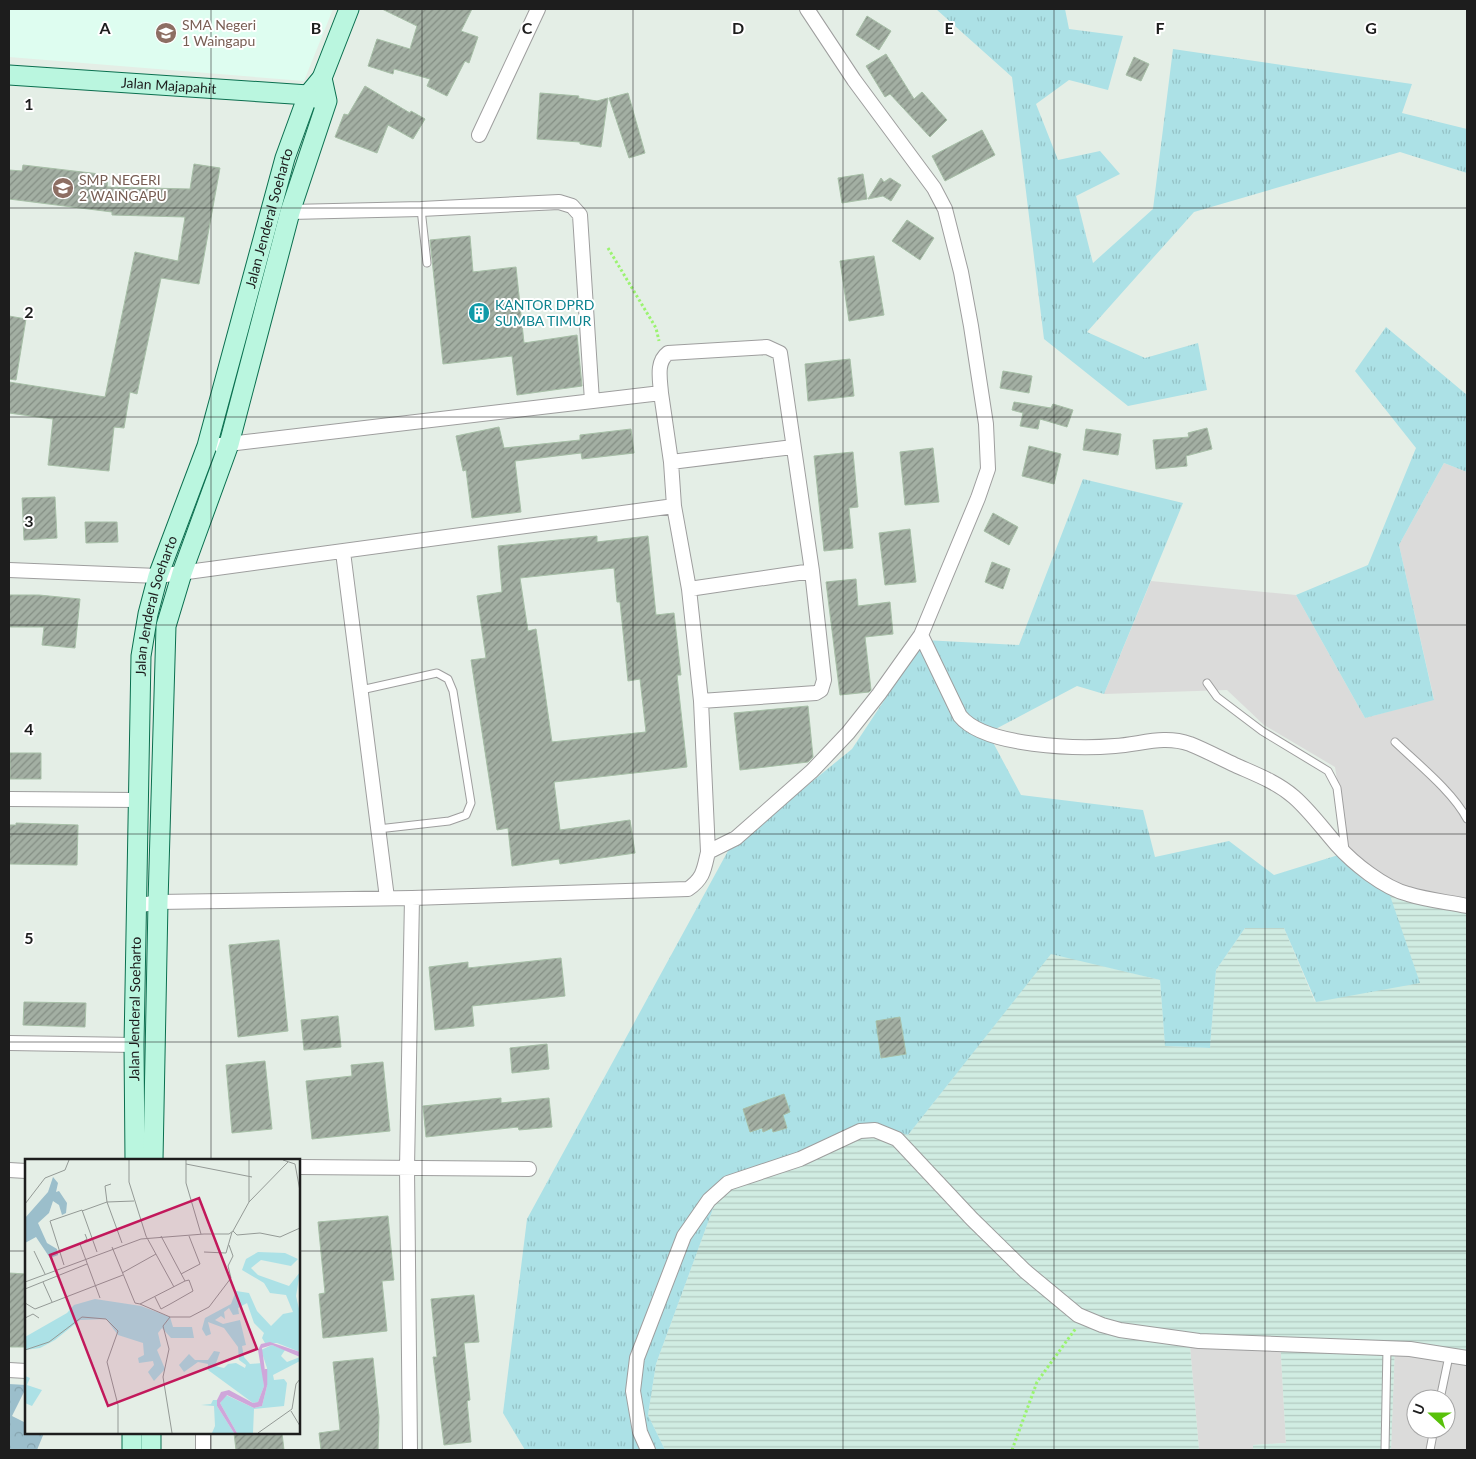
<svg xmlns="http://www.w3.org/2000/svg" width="1476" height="1459" font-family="Lato,sans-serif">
  <defs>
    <pattern id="farmland-rules" width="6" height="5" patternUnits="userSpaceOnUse" patternTransform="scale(1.25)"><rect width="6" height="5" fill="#d0ece2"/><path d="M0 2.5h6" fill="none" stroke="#b2cac1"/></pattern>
    <pattern id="grass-tufts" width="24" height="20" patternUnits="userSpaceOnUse" patternTransform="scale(1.25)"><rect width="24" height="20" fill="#ace1e6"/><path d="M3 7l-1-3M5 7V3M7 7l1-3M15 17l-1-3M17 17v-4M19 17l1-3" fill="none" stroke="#94c1c5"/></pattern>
    <pattern id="forest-crowns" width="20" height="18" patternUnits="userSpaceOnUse" patternTransform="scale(1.25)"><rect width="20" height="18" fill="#9bbecb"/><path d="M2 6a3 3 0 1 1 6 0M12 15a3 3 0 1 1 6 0" fill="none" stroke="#85a3ae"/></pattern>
    <pattern id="building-hatch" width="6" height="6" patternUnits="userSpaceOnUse" patternTransform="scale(1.25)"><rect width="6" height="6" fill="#a3afa3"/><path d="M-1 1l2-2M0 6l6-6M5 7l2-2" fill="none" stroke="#848e84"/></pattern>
  </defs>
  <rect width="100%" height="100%" fill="#e4eee6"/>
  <path fill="#dbdbda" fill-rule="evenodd" d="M1444 463 1467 472V902L1385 881 1348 852 1335 767 1264 725 1227 690 1104 694 1151 581 1296 595 1365 718 1434 699 1399 545Z
    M1189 1335 1280 1338 1286 1443 1253 1445V1450H1199Z
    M1395 1342 1467 1357V1450H1391ZM1416 1399H1446V1429H1416Z"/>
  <path fill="#defdf0" d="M9 9H333L304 81 9 57Z"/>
  <path fill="url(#farmland-rules)" d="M1385 881 1467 902V1357L1395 1343 1391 1450H1253V1445L1286 1443 1280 1338 1189 1335 1199 1450H665L648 1415 656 1364 714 1206 728 1189 871 1125 908 1135 1051 953 1160 980 1165 1046 1210 1048 1216 970 1245 928H1284L1315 1002Z"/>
  <path fill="url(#grass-tufts)" d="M936 9H1065L1069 29 1123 36 1108 90 1069 80 1036 104 1058 160 1100 151 1120 174 1076 196 1093 263 1153 209 1173 49 1412 84 1402 113 1467 129V173L1400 152 1194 212 1087 332 1145 358 1198 343 1207 390 1128 406 1044 339 1012 77Z
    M1386 327 1467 395V472L1444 463 1399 545 1434 700 1365 718 1296 595 1368 565 1416 448 1355 371Z
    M1083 479 1183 503 1104 694 1077 686 988 733 1021 795 1143 810 1155 857 1229 841 1274 875 1348 852 1385 881 1420 983 1316 1002 1284 928H1245L1216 970 1210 1048 1165 1046 1160 980 1051 954 908 1135 871 1125 728 1189 714 1206 656 1364 648 1415 665 1450H525L503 1413 527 1219 729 849 852 749 924 640 1019 645Z"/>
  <path fill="url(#forest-crowns)" d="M9 1384 26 1385V1388L12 1416 26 1423V1433H44L37 1450H9Z"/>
  <path fill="url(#building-hatch)" stroke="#a7bfa7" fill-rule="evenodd" d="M382 9H472L461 31 478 37 469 63 465 61 447 96 427 86 430 79 394 69 393 74 368 66 377 39 410 49 417 26Z
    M867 16 891 31 879 50 856 35Z
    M886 54 914 99 922 92 947 120 930 137 890 94 885 97 866 66Z
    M1134 57 1149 64 1141 81 1126 75Z
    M365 86 410 113 411 111 425 119 413 139 388 125 377 153 335 137 344 114 348 115Z
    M540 93 579 96 578 98 597 101 608 98 601 147 580 144V142L537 139Z
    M628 93 645 153 629 158 609 98Z
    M982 130 995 155 945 181 932 156Z
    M194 164 220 168 199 284 161 278 137 394 130 392 124 428 114 427 109 471 48 465 53 419 9 413V382L105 397 135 252 178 261 185 217 112 215V212L9 199V170L22 171 23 165 108 175 107 187 190 189Z
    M863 174 867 199 842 203 838 178Z
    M881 178 884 182 890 178 901 185 891 201 883 196 868 199Z
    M907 220 934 238 920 260 892 241Z
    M470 236 473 272 516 267 524 343 577 335 582 386 517 395 512 356 443 364 430 240Z
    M874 256 884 315 849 321 840 261Z
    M9 316 26 319 16 380 9 379Z
    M850 359 854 396 808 401 805 364Z
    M1003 371 1032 376 1029 393 1000 388Z
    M1014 402 1051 408 1053 404 1073 410 1067 427 1040 419 1038 429 1020 426 1023 413 1012 410Z
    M499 427 504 448 580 440V435L631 429 634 453 582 459 581 453 515 461 521 512 472 518 466 470 463 471 456 436Z
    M1207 428 1212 449 1186 456 1187 466 1156 469 1153 440 1189 437 1188 433Z
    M1086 429 1121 434 1118 455 1083 450Z
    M1029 446 1061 454 1054 484 1022 476Z
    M933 448 939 502 905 505 900 452Z
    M853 452 858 507 849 508 853 548 824 551 814 456Z
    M55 497 57 538 24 540 22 498Z
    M993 513 1018 527 1009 545 984 531Z
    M85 522H117L118 542 86 543Z
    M910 529 916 582 885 585 879 533Z
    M597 536V542L648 536 656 615 674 613 681 675H677L687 767 554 782 560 830 630 820 635 853 560 864 559 859 512 866 508 828 497 830 471 660 486 658 477 596 502 592 498 546ZM614 568 617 602H620L628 681 640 679 646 732 552 742 536 629 528 631 520 578Z
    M992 562 1010 569 1003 589 985 582Z
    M856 579 858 606 890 602 893 634 865 637 871 690 869 692 840 695 826 582Z
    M9 595H39L80 599 75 648 42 645 44 627H9Z
    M808 706 813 757 808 762 740 770 734 713Z
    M10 753H41V779H10Z
    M16 823 78 825 77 865 9 864V825H16Z
    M279 940 288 1031 238 1037 229 945Z
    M561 958 565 996 472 1006 474 1026 435 1030 429 967 468 962V968Z
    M24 1002 86 1003 85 1027 23 1025Z
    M338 1016 341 1047 304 1050 301 1020Z
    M900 1017 906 1054 881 1058 876 1021Z
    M547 1044 549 1069 512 1073 510 1048Z
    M265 1061 272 1129 232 1133 226 1065Z
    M383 1062 390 1131 312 1139 306 1081 352 1076 351 1065Z
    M784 1094 790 1112 783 1115 787 1128 773 1132 772 1128 763 1132 762 1128 750 1132 743 1109Z
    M501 1098V1103L549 1098 552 1127 519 1130 518 1127 426 1137 423 1106Z
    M388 1216 394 1280 382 1281 387 1331 323 1338 319 1294 325 1293 318 1222Z
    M9 1273 26 1274V1347H9Z
    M474 1295 479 1342 464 1343 470 1400 467 1401 471 1442 444 1445 433 1357H437L431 1299Z
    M373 1358 379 1417 378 1450H321L319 1433 340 1430 333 1362Z
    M234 1433H282L284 1450H236Z"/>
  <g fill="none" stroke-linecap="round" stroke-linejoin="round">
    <g stroke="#9e9e9e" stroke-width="9">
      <path id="lane" d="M421 209 427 263
        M1207 683 1217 697 1262 731 1328 771 1337 788 1345 850
        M361 690 437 673 448 679 453 691 471 803 466 815 449 821 378 829
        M1395 742C1418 764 1453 792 1467 819
        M1440 1399 1449 1356
        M1385 1450 1387 1348
        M1430 1450 1434 1429"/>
    </g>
    <g stroke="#9e9e9e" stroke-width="16">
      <path id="street" d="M479 135 538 9
        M290 212 421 209 559 202 572 206 580 215 592 401
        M661 393C660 379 656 362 668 353L767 347 780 353 812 571 824 680 821 690 816 693 701 701
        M671 462 793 447
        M343 552 387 898
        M9 570 158 576 674 506
        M689 589 812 571
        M921 635 960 716C985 747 1078 749 1115 746 1142 744 1164 735 1190 744 1205 750 1220 758 1235 765 1255 774 1277 782 1294 797 1310 811 1323 829 1337 845 1353 863 1384 888 1408 894 1427 900 1448 902 1467 906
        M9 799 138 800
        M708 852 736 838 812 771 848 733 879 694 921 635 978 498 988 469 986 424 971 326 961 272 945 209 934 188 854 80 807 9
        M136 906 158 902 412 898 688 889C704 878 704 869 708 852L701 701 689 589 674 506 671 462 661 393 220 445
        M9 1043 134 1045
        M299 1167 529 1169
        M9 1170 26 1171
        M9 1370 26 1371
        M203 1433V1450
        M410 1450 407 1168 412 898
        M648 1450 640 1432 633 1391 637 1358 684 1236 709 1200 728 1183 800 1159 860 1131 875 1130 897 1139 972 1219 1025 1271 1078 1315 1102 1325 1120 1330 1199 1341 1410 1349 1467 1358"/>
    </g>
    <g stroke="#0a6f4f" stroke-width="21">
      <g id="secondary">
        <path id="s1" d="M9 75 308 95 319 99"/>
        <path id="s2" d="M135 1160 134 1045 141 656 148 614 158 576 207 446 285 158 308 95 322 78 349 9"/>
        <path d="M153 1160 158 902 166 626 182 573 229 444 290 212 327 101 322 78"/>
        <path d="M132 1450V1433"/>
        <path d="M151 1450V1433"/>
      </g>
    </g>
    <path stroke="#9bf370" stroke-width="3" stroke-dasharray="2.5 2.5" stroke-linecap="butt" d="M608 248 656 328 659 341
      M1012 1450 1037 1382 1076 1328"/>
    <use href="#lane" stroke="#fff" stroke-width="7"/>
    <use href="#street" stroke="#fff" stroke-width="14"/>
    <use href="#secondary" stroke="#baf6df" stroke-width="19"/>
  </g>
  <path fill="none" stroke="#1d1d1d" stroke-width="1" stroke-opacity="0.55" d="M211 9V1160M422 9V1450M633 9V1450M843 9V1450M1054 9V1450M1265 9V1450M9 208H1467M9 417H1467M9 625H1467M9 834H1467M9 1042H1467M9 1251H26M299 1251H1467M211 1433V1450"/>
  <defs>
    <g id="school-disc" transform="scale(1.125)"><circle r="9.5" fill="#8d6e63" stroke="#fff"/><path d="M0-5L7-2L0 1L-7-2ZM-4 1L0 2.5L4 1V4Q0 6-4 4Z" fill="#fff"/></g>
    <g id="building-disc" transform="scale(1.125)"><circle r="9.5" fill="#0f9aa8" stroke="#fff"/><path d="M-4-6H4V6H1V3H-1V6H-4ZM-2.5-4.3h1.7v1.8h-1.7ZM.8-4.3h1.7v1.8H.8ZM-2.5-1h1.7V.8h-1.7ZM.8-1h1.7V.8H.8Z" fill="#fff"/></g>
  </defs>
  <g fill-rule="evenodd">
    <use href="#school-disc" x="166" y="33"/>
    <use href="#school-disc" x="63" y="188"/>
    <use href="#building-disc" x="479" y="313"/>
  </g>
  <g text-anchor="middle" stroke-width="4" stroke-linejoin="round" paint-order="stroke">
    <g font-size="14" fill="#785e54" stroke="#fff" text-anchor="start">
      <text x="182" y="30">SMA Negeri<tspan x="182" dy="16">1 Waingapu</tspan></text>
      <text x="79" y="185">SMP NEGERI<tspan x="79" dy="16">2 WAINGAPU</tspan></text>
    </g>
    <g font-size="14" fill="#1d1d1d" stroke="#fff">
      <text dy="5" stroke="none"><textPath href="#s1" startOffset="160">Jalan Majapahit</textPath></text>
      <text dy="5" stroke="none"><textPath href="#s2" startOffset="961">Jalan Jenderal Soeharto</textPath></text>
      <text dy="5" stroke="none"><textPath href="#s2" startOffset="556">Jalan Jenderal Soeharto</textPath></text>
      <text dy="5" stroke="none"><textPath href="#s2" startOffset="151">Jalan Jenderal Soeharto</textPath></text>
    </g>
    <g font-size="14" fill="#0d838f" stroke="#fff" text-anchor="start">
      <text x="495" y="310">KANTOR DPRD<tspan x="495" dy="16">SUMBA TIMUR</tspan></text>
    </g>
  </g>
  <g transform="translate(25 1159)">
    <rect width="275" height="275" fill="#e4eee6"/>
    <path d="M233 93 260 94 273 100 266 107 236 101 226 109 233 116 264 127 275 113 271 137 275 154V193L252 184H240L237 179 239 174 229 164 222 144 213 149 214 155 208 156 204 149 199 153 200 160 196 157 190 161 198 165 215 161 221 186 217 187 219 198 225 205 237 204 239 227 233 243 228 244 183 211V205L173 203 159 213 154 206 164 195 170 201H183L189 192 195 193 190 207 199 209 203 205 211 204 220 209 221 206 214 201 213 188 199 169 183 163 186 175 181 177 177 170 180 159 206 145 211 132 224 134 232 152 246 167 258 155 268 153 261 136 245 134 239 124 217 111 221 100ZM70 140 116 147 145 158 148 168H167L169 179H146L137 169 133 174 136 187 132 191 140 210 129 222 123 213 129 206 128 202 114 204 113 199 119 196 118 184 93 176 81 160 55 161 30 181 15 189 0 191V178L42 154 49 146ZM247 186 260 191 256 197 262 203 275 198V202L248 216 249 221 259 220 262 224 259 247 229 250 228 274H212L195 244 201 236 229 249 237 247 242 227V209L236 191ZM0 217 5 219 2 226 17 231 7 247 0 244ZM188 241H192V247L209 274H187L190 267 189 247 176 246 186 245Z" fill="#ace1e6"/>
    <path d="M28 18 33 24 31 33 34 32 42 44 41 54 37 56 34 46 28 42 24 54 13 64 22 84 32 90 33 96 25 99 11 78 0 84V59L23 33Z" fill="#9bbecb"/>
    <path d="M245 183 275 193V198L247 186 237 189 242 227 237 247 229 249 202 236 195 244 212 274H209L192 247V241L196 233 204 231 228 244 233 243 239 227 233 191 236 185Z" fill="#cfa6da"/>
    <path fill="none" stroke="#cfa6da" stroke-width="2.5" d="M241 210V226"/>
    <path fill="none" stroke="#949a96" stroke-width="1" d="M104 1V23L121 77 149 128M161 1V24L176 75M258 1 270 5 275 32M161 5 227 18M224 43 263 3M0 45 20 19 40 11 44 1M57 52 82 43 80 27 86 25M208 72 212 76 235 74 255 78 275 69M60 75 62 80 55 85 75 139M179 75H204L208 72 224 43V1M97 84 82 43 109 42M87 88 110 144 115 145 160 122 136 77M9 92 20 115M179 93 201 94 207 73M39 106 25 62 57 51 72 93M97 114 131 95M156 115 175 105 164 77M0 123 116 80 179 75M18 123 27 143M0 130 62 105M130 138 136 150 147 144 168 132 164 121 160 122M0 144 10 150 98 116M115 145 145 158H165L184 148 206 119 203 107 208 97 204 86M145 158 138 167 144 190 138 218 147 274M0 159 8 155 14 159M0 191 24 183 57 158 81 160 93 172 82 203 93 246V274M266 252 275 267M233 274 267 250 271 225 275 220"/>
    <path fill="#c2185b" fill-opacity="0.15" stroke="#c2185b" stroke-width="2.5" d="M174 39 232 190 83 247 25 96Z"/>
    <rect width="275" height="275" fill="none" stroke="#1d1d1d" stroke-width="2.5"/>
  </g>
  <g font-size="16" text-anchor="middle" font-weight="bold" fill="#1d1d1d" stroke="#fff" stroke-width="4" stroke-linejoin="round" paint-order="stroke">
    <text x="105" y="34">A</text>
    <text x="316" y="34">B</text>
    <text x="527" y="34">C</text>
    <text x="738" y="34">D</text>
    <text x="949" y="34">E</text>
    <text x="1160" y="34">F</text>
    <text x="1371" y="34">G</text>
    <text x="29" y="110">1</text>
    <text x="29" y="318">2</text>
    <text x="29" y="527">3</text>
    <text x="29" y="735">4</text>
    <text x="29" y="944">5</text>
  </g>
  <rect width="1476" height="1459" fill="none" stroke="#1d1d1d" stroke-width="20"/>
  <g transform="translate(1431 1414) rotate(291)"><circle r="24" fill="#ffffff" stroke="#a5a5a5"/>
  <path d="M0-4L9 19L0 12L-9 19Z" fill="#58c10a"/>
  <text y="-8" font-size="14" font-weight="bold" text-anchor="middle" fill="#1d1d1d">U</text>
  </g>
</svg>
